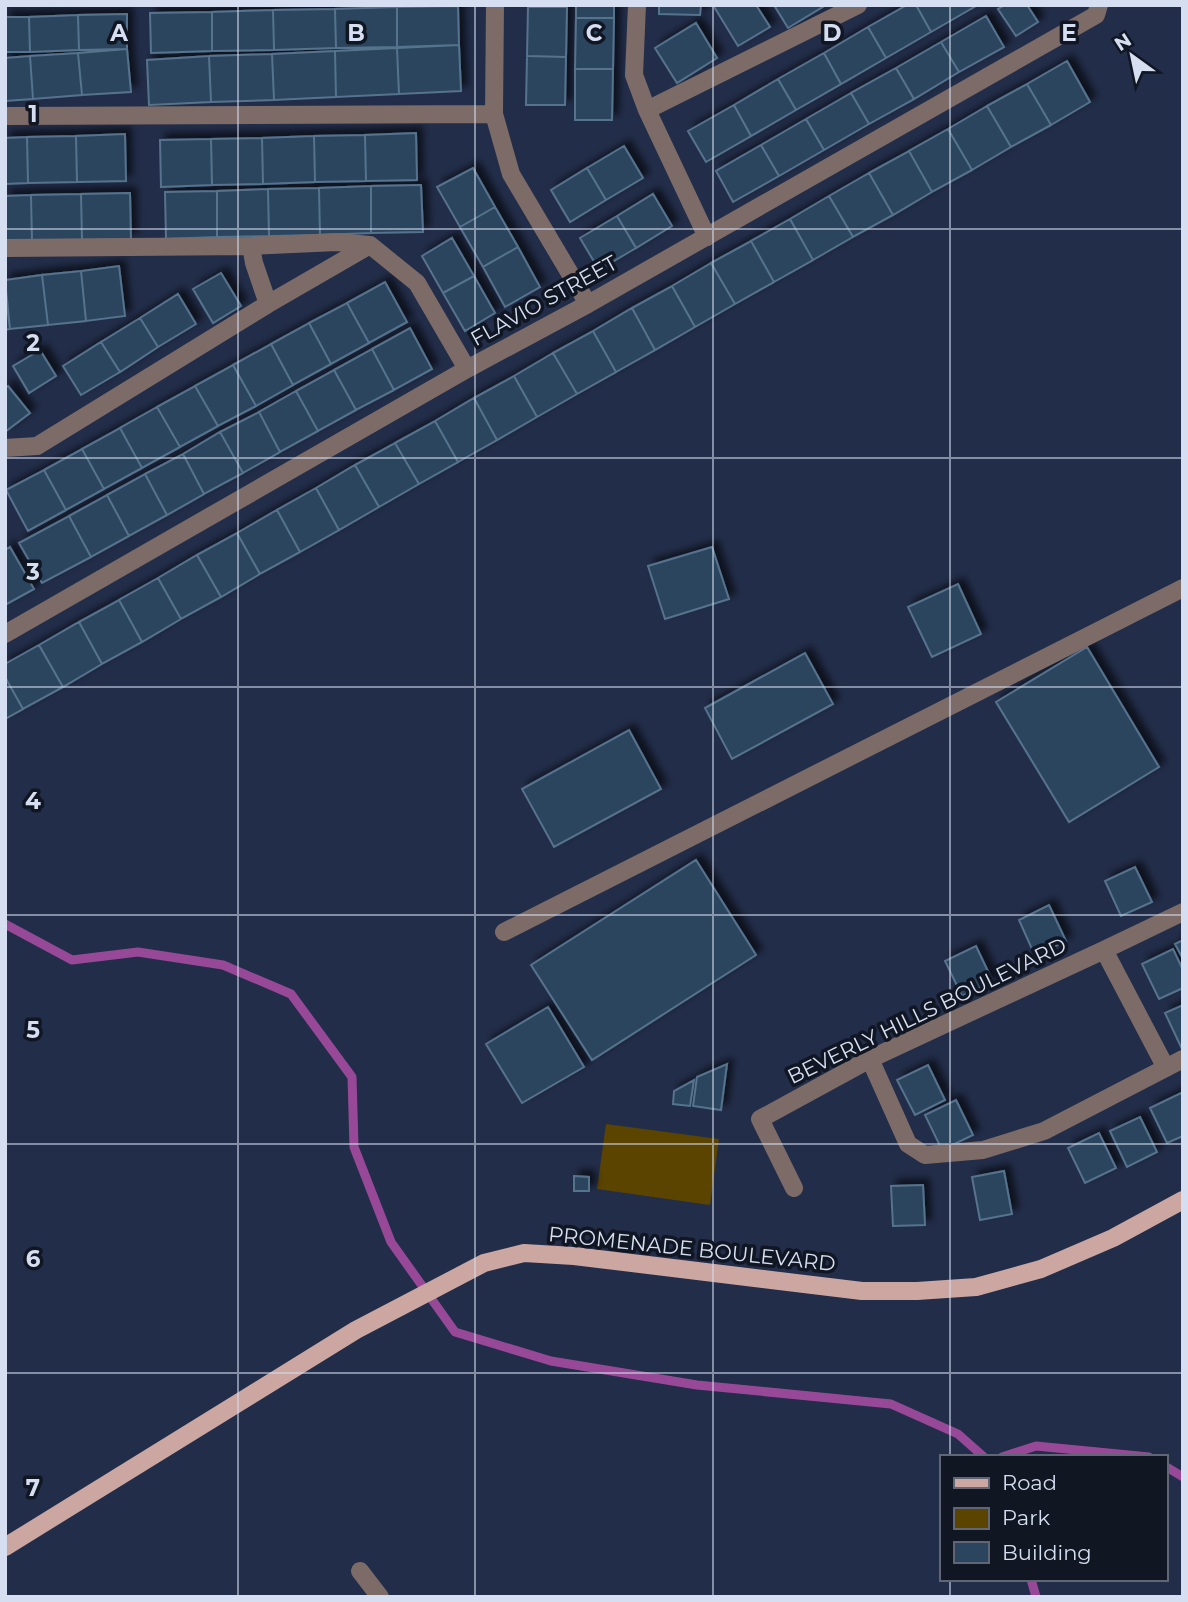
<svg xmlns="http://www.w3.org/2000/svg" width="1188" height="1602" font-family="Montserrat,sans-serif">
  <defs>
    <filter id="shadow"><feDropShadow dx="6" dy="-6" stdDeviation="3.5" flood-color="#0009"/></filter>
  </defs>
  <rect width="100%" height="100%" fill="#222d49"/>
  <path fill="#5b4400" d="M606 1124 719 1139 710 1205 597 1189Z"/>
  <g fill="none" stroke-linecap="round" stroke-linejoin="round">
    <path stroke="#974998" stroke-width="9" d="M5 924 72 960 138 952 223 965 291 994 352 1077 354 1147 391 1242 455 1332 551 1361 697 1385 891 1404 958 1434 984 1457
      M1002 1457 1036 1446 1149 1457
      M1165 1466 1183 1477
      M1031 1579 1036 1597"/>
  </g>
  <path fill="#2a455d" stroke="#57738e" stroke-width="2" filter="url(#shadow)" d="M528 5H567V7H528Z
    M576 5H614V18H576Z
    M659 5H701L700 15 659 14Z
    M713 5H756L770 27 738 46Z
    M774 5H826L788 28Z
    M907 5H916L931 32 886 58 868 27Z
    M916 5H976V6L931 32Z
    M1005 5H1027L1038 22 1016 36 998 9Z
    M458 6 459 45 397 47V7Z
    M397 7V47L336 48 335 9Z
    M528 7H567L566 57 527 56Z
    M335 9 336 48 274 50 273 10Z
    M273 10 274 50 212 51V12Z
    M212 12V51L151 53 150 13Z
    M127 14V49L79 50 78 15Z
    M78 15 79 50 30 52 29 17Z
    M986 16 1004 47 959 72 941 42Z
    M5 17H29L30 52H5Z
    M576 18H614L613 69H575Z
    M696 23 717 58 677 83 655 48Z
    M868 27 886 58 841 84 824 53Z
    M941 42 959 72 914 99 896 68Z
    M459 45 461 91 399 94 397 48Z
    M397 48 399 94 336 97 335 51Z
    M127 49 131 92 82 95 78 53Z
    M335 51 336 97 274 100 272 54Z
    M78 53 82 95 33 99 30 56Z
    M824 53 841 84 796 110 778 79Z
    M272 54 274 100 211 102 209 56Z
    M30 56 33 99 5 101V58Z
    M209 56 211 102 149 105 147 60Z
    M527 56 566 57 565 105H526Z
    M1067 61 1090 102 1051 125 1027 84Z
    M896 68 914 99 869 124 851 93Z
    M575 69H613L612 120H575Z
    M778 79 796 110 751 136 734 105Z
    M1027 84 1051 125 1011 147 987 106Z
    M851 93 869 124 824 150 806 119Z
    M734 105 751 136 706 162 688 131Z
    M987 106 1011 147 972 170 948 129Z
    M806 119 824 150 779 176 761 145Z
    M948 129 972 170 932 192 909 151Z
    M416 133 417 180 366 181 365 135Z
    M125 134 126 181 77 182 76 136Z
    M365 135 366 181 315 182 314 136Z
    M76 136 77 182 28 183 27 137Z
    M314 136 315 182 263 184 262 138Z
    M27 137 28 183 5 184V138Z
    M262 138 263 184 212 185 211 139Z
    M211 139 212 185 161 187 160 140Z
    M761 145 779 176 733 202 716 171Z
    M624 146 643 178 606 200 587 168Z
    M909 151 932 192 893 215 869 173Z
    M473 168 495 207 460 227 437 187Z
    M587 168 606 200 570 222 551 190Z
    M869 173 893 215 853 237 829 196Z
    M421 185 423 232 371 233V186Z
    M371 186V233L320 235 319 188Z
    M319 188 320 235 269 236 268 189Z
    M268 189 269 236 217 237V191Z
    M217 191V237L166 239 165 192Z
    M130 193 131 239 82 240 81 194Z
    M81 194 82 240 32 242 31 195Z
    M653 194 672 226 636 248 617 216Z
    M31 195 32 242H5V196Z
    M829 196 853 237 813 260 790 219Z
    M495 207 518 247 483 267 460 227Z
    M617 216 636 248 599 270 580 238Z
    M790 219 813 260 774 282 751 241Z
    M452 238 474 276 443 293 422 256Z
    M751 241 774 282 735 304 711 263Z
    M518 247 540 287 505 307 483 267Z
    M711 263 735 304 695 327 672 286Z
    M119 266 125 316 86 321 81 271Z
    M81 271 86 321 48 325 42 275Z
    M221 273 241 306 213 323 193 289Z
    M42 275 48 325 10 329 5 280Z
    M474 276 495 313 465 331 443 293Z
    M385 282 407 322 369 343 347 303Z
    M672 286 695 327 655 350 632 308Z
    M5 290 10 329 5 330Z
    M178 294 196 324 158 347 140 318Z
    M347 303 369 343 331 364 309 323Z
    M632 308 655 350 616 372 593 331Z
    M140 318 158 347 120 372 101 342Z
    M309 323 331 364 293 385 271 344Z
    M410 328 432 369 394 390 372 349Z
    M593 331 616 372 577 394 553 353Z
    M101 342 120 372 81 395 63 366Z
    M271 344 293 385 256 406 233 365Z
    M372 349 394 390 356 410 334 370Z
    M40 350 56 376 29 393 13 366Z
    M553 353 577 394 537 417 514 376Z
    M233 365 256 406 218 426 195 386Z
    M334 370 356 410 318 431 296 391Z
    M514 376 537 417 497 440 474 398Z
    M8 386 30 413 5 432V388Z
    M195 386 218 426 180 447 157 407Z
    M296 391 318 431 280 452 259 412Z
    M474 398 497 440 458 462 435 421Z
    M157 407 180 447 142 468 120 428Z
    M259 412 280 452 243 473 220 432Z
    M435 421 458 462 419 484 395 443Z
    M120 428 142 468 104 489 82 449Z
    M220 432 243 473 204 494 183 454Z
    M395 443 419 484 379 507 355 465Z
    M82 449 104 489 66 510 44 470Z
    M183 454 204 494 167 515 145 474Z
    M355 465 379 507 339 530 316 488Z
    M44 470 66 510 28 531 6 490Z
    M145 474 167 515 129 536 107 495Z
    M316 488 339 530 300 552 277 510Z
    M107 495 129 536 91 557 69 516Z
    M277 510 300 552 260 574 237 533Z
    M69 516 91 557 42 583 19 543Z
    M237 533 260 574 221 597 197 555Z
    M10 547 34 589 5 605V550Z
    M712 547 729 599 665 619 648 566Z
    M197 555 221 597 181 619 158 578Z
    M158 578 181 619 142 642 119 600Z
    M958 584 981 634 932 657 908 607Z
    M119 600 142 642 102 664 79 622Z
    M79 622 102 664 63 687 39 645Z
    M39 645 63 687 23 709 5 677V664Z
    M1087 647 1159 767 1069 822 996 702Z
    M805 653 833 704 732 759 705 708Z
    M5 677 23 709 5 719Z
    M629 730 661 789 554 847 522 789Z
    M696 860 756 955 592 1060 531 965Z
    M1135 867 1152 902 1121 916 1105 881Z
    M1049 905 1066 941 1035 956 1019 920Z
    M1183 940V959L1175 944Z
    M976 946 993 982 962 996 945 961Z
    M1173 949 1183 970V988L1159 999 1142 964Z
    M1183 1005V1048L1182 1049 1165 1013Z
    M548 1007 584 1067 522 1103 486 1044Z
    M727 1064 721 1110 693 1106 697 1077Z
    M928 1065 945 1100 915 1115 897 1080Z
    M694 1080 690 1106 673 1104 674 1091Z
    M1181 1093 1183 1097V1136L1167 1143 1150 1108Z
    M956 1100 973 1135 942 1150 925 1115Z
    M1140 1117 1157 1152 1127 1167 1110 1131Z
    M1099 1133 1116 1168 1085 1183 1068 1148Z
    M1004 1171 1012 1214 980 1220 972 1177Z
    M574 1176 589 1177V1191H574Z
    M923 1185 925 1225 893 1226 891 1186Z"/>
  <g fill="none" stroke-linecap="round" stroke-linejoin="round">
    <path stroke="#7d6b68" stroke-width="18" d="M495 5 494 114 511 174 588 304
      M637 5 634 75 647 110 707 237
      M647 110 858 5
      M5 116 494 114
      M251 246 254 263 268 304
      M5 248 251 246 337 242 370 245 417 283 467 369
      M5 448 37 446 268 304 370 245
      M5 634 467 369 588 304 1096 15 1099 5
      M504 932 1183 588
      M1104 950 1166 1068
      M870 1059 908 1144 925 1155 983 1150 1044 1131 1183 1059
      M794 1188 760 1119 870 1059 1104 950 1183 912
      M360 1571 380 1597"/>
    <path stroke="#cca7a2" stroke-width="18" d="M5 1547 356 1330 484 1263 524 1253 574 1256 862 1291H917L976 1287 1041 1269 1113 1238 1183 1200"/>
  </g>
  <path fill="none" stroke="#d6def1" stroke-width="2" stroke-opacity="0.55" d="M238 5V1597M475 5V1597M713 5V1597M950 5V1457M5 229H1183M5 458H1183M5 687H1183M5 915H1183M5 1144H1183M5 1373H1183M950 1579V1597"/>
  <g text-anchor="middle" stroke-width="7" stroke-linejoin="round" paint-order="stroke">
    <g font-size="21" fill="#d6def1" stroke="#111623">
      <text transform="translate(544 301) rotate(-29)" y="7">FLAVIO STREET</text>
      <text transform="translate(927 1011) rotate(-26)" y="7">BEVERLY HILLS BOULEVARD</text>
      <text transform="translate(692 1249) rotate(6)" y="7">PROMENADE BOULEVARD</text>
    </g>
  </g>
  <g font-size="23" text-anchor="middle" font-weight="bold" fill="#d6def1" stroke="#111623" stroke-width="7" stroke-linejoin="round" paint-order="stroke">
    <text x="119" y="41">A</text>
    <text x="356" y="41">B</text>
    <text x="594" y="41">C</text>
    <text x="832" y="41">D</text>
    <text x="1069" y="41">E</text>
    <text x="33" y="122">1</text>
    <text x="33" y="351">2</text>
    <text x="33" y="580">3</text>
    <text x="33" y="809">4</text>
    <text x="33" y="1038">5</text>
    <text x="33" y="1267">6</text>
    <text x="33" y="1496">7</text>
  </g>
  <rect width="1188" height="1602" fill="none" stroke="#d6def1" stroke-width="14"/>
  <rect x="940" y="1455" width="228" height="126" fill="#111623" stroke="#606675" stroke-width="2"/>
  <rect x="954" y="1478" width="35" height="10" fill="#cca7a2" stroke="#606675" stroke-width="2"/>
  <text x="1002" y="1490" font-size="21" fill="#d6def1">Road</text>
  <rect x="954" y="1508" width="35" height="21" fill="#5b4400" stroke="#606675" stroke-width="2"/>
  <text x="1002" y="1525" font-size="21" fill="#d6def1">Park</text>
  <rect x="954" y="1542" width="35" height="21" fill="#2a455d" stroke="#606675" stroke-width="2"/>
  <text x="1002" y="1560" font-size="21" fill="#d6def1">Building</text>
  <g transform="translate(1132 56) rotate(327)" stroke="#111623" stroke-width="5" paint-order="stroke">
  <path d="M0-5L12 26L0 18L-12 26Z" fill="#d6def1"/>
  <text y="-10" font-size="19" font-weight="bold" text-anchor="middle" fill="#d6def1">N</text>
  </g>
</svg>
